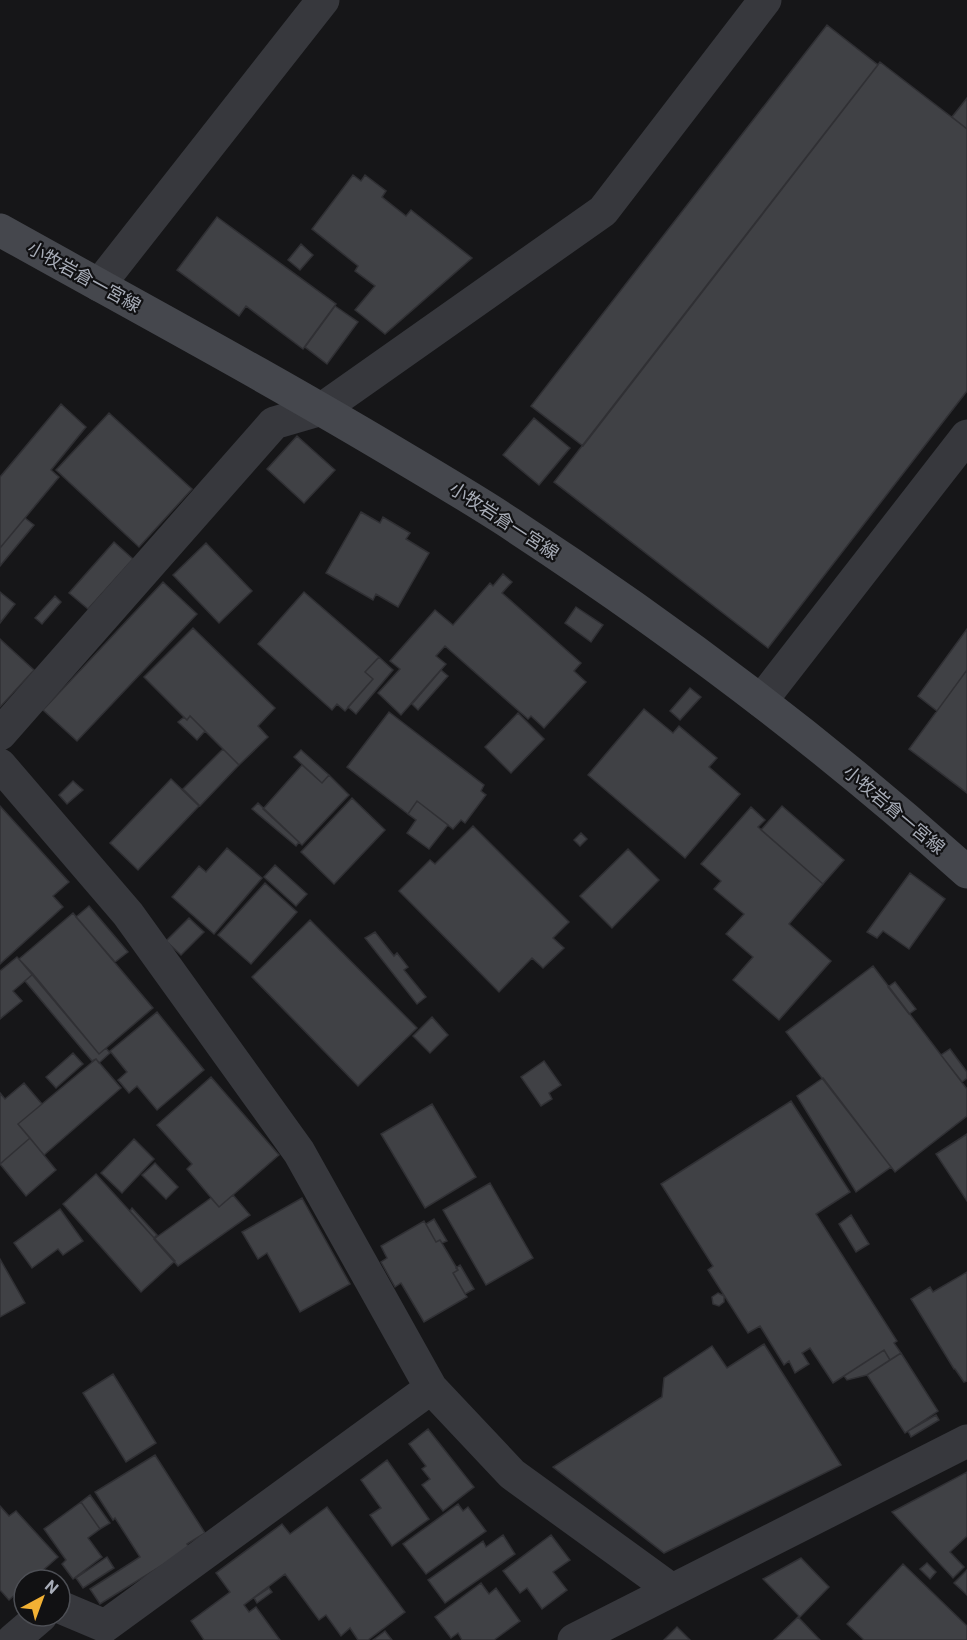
<svg xmlns="http://www.w3.org/2000/svg" width="967" height="1640" font-family="Roboto,'Noto Sans JP',sans-serif">
  <rect width="100%" height="100%" fill="#161618"/>
  <path fill="#404145" stroke="#303034" stroke-width="1.5" d="M827 25 878 65 583 446 531 406Z
    M880 62 967 129V391L768 648 554 482Z
    M967 98V129L952 117Z
    M353 175 361 181 365 175 386 191 382 197 406 216 411 210 472 258 385 334 355 310 375 286 355 271 358 266 312 229Z
    M217 217 336 304 303 349 246 306 239 316 177 270Z
    M301 244 313 255 300 270 288 260Z
    M335 306 358 322 327 364 305 347Z
    M61 404 86 427 51 470 59 477 0 548V477Z
    M109 413 192 489 139 547 56 470Z
    M534 418 570 448 539 485 503 455Z
    M297 436 335 470 304 503 267 469Z
    M361 512 380 523 383 517 410 533 406 539 429 553 398 607 376 594 373 600 326 573Z
    M25 518 34 525 0 566V548Z
    M114 542 133 559 88 609 69 593Z
    M206 543 252 591 219 623 173 575Z
    M503 574 512 582 502 593 581 663 574 671 586 682 544 728 531 716 528 719 445 646 436 656 446 664 401 715 378 693 400 669 390 661 435 610 453 625 490 583 493 586Z
    M163 582 197 614 77 741 43 710Z
    M0 592 15 604 0 623Z
    M304 592 379 657 365 672 373 679 345 711 337 704 332 710 258 644Z
    M55 596 61 602 42 624 35 618Z
    M576 607 603 625 591 642 565 623Z
    M193 628 275 708 258 726 268 737 239 765 190 716 187 720 144 677Z
    M967 629V670L937 711 918 696Z
    M0 639 34 670 0 707Z
    M379 657 393 670 356 714 348 707 373 679 365 672Z
    M441 670 448 676 418 710 412 704Z
    M967 670V793L909 749Z
    M690 688 701 697 680 720 670 711Z
    M644 709 673 733 679 726 717 758 709 767 740 794 685 858 588 775Z
    M389 712 484 785 481 791 486 795 465 823 461 820 453 829 417 801 408 814 347 767Z
    M518 713 544 739 511 773 485 747Z
    M190 716 205 731 197 740 178 722 184 717 187 720Z
    M223 749 239 765 200 806 183 789Z
    M301 750 329 775 322 783 294 757Z
    M302 765 322 783 329 775 349 795 302 845 263 809Z
    M171 779 199 806 138 870 110 843Z
    M73 781 83 790 67 804 59 795Z
    M352 798 385 830 334 884 301 852Z
    M417 801 448 825 429 849 407 833 416 820 408 814Z
    M258 803 299 842 296 846 252 809Z
    M0 806 69 882 53 896 63 907 0 964Z
    M782 806 844 860 823 884 761 830Z
    M751 807 765 820 758 827 823 884 789 924 831 961 779 1020 733 980 753 957 726 934 744 914 714 889 721 881 701 864Z
    M473 826 569 922 553 938 564 948 543 968 532 958 499 992 399 891 430 860 435 864Z
    M581 833 587 839 580 846 574 840Z
    M227 848 262 878 214 934 172 897 199 866 206 872Z
    M628 849 659 880 612 928 580 896Z
    M275 865 307 894 296 906 264 877Z
    M910 873 945 899 909 949 883 931 877 938 867 932Z
    M265 883 297 912 251 964 218 935Z
    M89 906 128 952 115 962 76 917Z
    M73 913 153 1008 99 1054 19 959Z
    M189 918 204 932 181 955 166 941Z
    M310 920 417 1028 358 1086 252 977Z
    M375 932 394 956 397 953 408 967 404 970 426 997 417 1004 365 938Z
    M17 957 33 974 13 991 22 1001 0 1019V971Z
    M873 966 967 1089V1116L895 1172 786 1032Z
    M33 974 99 1054 106 1048 110 1053 99 1063 96 1059 92 1061 25 981Z
    M895 982 916 1009 909 1014 888 987Z
    M157 1012 204 1070 157 1110 137 1086 129 1093 118 1080 127 1072 110 1051Z
    M432 1017 448 1035 430 1053 413 1036Z
    M950 1049 967 1072V1078L962 1082 941 1055Z
    M73 1053 83 1064 56 1088 46 1077Z
    M96 1059 121 1088 44 1155 18 1124Z
    M544 1061 561 1085 549 1093 552 1099 541 1106 521 1077Z
    M211 1077 279 1155 219 1207 187 1169 192 1164 157 1125Z
    M823 1078 891 1167 856 1192 797 1096Z
    M24 1083 42 1104 18 1124 30 1138 0 1164V1093L5 1099Z
    M791 1101 850 1192 816 1214 897 1341 894 1343 901 1353 890 1360 884 1350 833 1383 810 1348 802 1353 809 1364 795 1373 789 1361 784 1365 760 1326 748 1333 708 1270 713 1266 661 1184Z
    M432 1104 476 1177 425 1208 381 1134Z
    M967 1134V1201L936 1154Z
    M30 1138 56 1170 26 1196 0 1164Z
    M134 1139 154 1159 122 1193 101 1173Z
    M155 1163 178 1187 166 1199 142 1175Z
    M96 1174 175 1261 141 1292 63 1204Z
    M490 1183 533 1258 486 1285 443 1210Z
    M233 1195 250 1215 178 1266 154 1239 211 1198 219 1207Z
    M302 1198 350 1284 300 1312 267 1253 258 1259 242 1232Z
    M132 1208 157 1235 154 1238 130 1211Z
    M60 1209 83 1241 63 1255 58 1249 32 1268 14 1243Z
    M851 1215 869 1244 856 1252 839 1224Z
    M434 1219 447 1241 442 1243 440 1240 436 1242 426 1224Z
    M424 1221 436 1242 440 1240 458 1270 453 1273 467 1297 424 1322 401 1283 395 1287 381 1262 387 1258 381 1246Z
    M0 1259 25 1303 0 1317Z
    M460 1265 474 1289 465 1294 453 1273 458 1270 456 1268Z
    M967 1272V1381L964 1382 955 1369H954L911 1299 930 1287 933 1292Z
    M718 1293 724 1296V1302L719 1306 713 1304 712 1297Z
    M764 1344 841 1465 664 1553 553 1467 662 1397 664 1378 712 1346 727 1368Z
    M884 1350 890 1360 867 1375 847 1380 844 1376Z
    M901 1353 938 1411 905 1433 867 1375Z
    M113 1374 156 1443 126 1462 83 1393Z
    M936 1415 939 1420 911 1437 908 1431Z
    M428 1429 474 1487 443 1511 422 1485 430 1479 422 1469 426 1466 409 1444Z
    M155 1455 205 1533 187 1544 190 1548 100 1604 90 1589 140 1557 115 1518 113 1520 95 1492Z
    M387 1460 429 1519 392 1546 370 1515 381 1508 361 1480Z
    M967 1472V1536L950 1552 964 1567 953 1578 892 1512Z
    M90 1495 110 1523 100 1529 81 1502Z
    M81 1502 100 1529 88 1538 102 1557 73 1579 62 1564 66 1560 44 1529Z
    M458 1504 463 1511 468 1507 486 1531 426 1574 403 1544Z
    M0 1506 9 1516 16 1511 58 1557 32 1580H24V1587L9 1600 0 1590Z
    M327 1507 405 1612 368 1640H358L350 1628 341 1636 326 1615 319 1620 285 1574 244 1605 249 1612 256 1607 280 1640H204L191 1621 230 1592 216 1573 282 1524 290 1534Z
    M503 1535 515 1554 445 1603 428 1580 483 1541 486 1547Z
    M551 1535 570 1560 553 1572 567 1590 542 1609 527 1588 520 1593 503 1571Z
    M107 1557 114 1568 83 1588 76 1578Z
    M801 1558 829 1587 800 1617 763 1579Z
    M927 1563 936 1572 930 1579 920 1569Z
    M903 1564 967 1626V1640H864L847 1624Z
    M967 1570V1595L954 1583Z
    M481 1583 489 1594 496 1588 520 1621 494 1640H462L458 1633 451 1638 435 1617Z
    M269 1588 272 1592 257 1603 254 1598Z
    M798 1617 820 1640H774Z
    M677 1627 690 1640H664Z
    M385 1631 392 1640H373Z"/>
  <g fill="none" stroke-linecap="round" stroke-linejoin="round">
    <path stroke="#37383d" stroke-width="33" d="M99 285 323 0
      M761 701 967 436
      M0 734 274 423 322 409 603 211 765 0
      M0 765 128 914 299 1152 431 1388 512 1474 672 1590
      M60 1607 105 1626 431 1388
      M13 1640 41 1616
      M574 1640 967 1441"/>
    <path stroke="#45474d" stroke-width="33" d="M0 230C136 306 274 380 407 460 439 479 471 498 502 518 665 624 822 742 967 872"/>
  </g>
  <g text-anchor="middle" stroke-width="4.5" stroke-linejoin="round" paint-order="stroke">
    <g font-size="18" fill="#a8adb8" stroke="#111113">
      <text transform="translate(84 277) rotate(29)" y="6">小牧岩倉一宮線</text>
      <text transform="translate(504 521) rotate(33)" y="6">小牧岩倉一宮線</text>
      <text transform="translate(894 810) rotate(40)" y="6">小牧岩倉一宮線</text>
    </g>
  </g>
  <g transform="translate(42 1598) rotate(41)"><circle r="28" fill="#111113" stroke="#4d4f55" stroke-width="1.5"/>
  <path d="M0-4.5L10 22L0 15L-10 22Z" fill="#f2b134"/>
  <text y="-9" font-size="16" font-weight="bold" text-anchor="middle" fill="#a8adb8">N</text>
  </g>
</svg>
